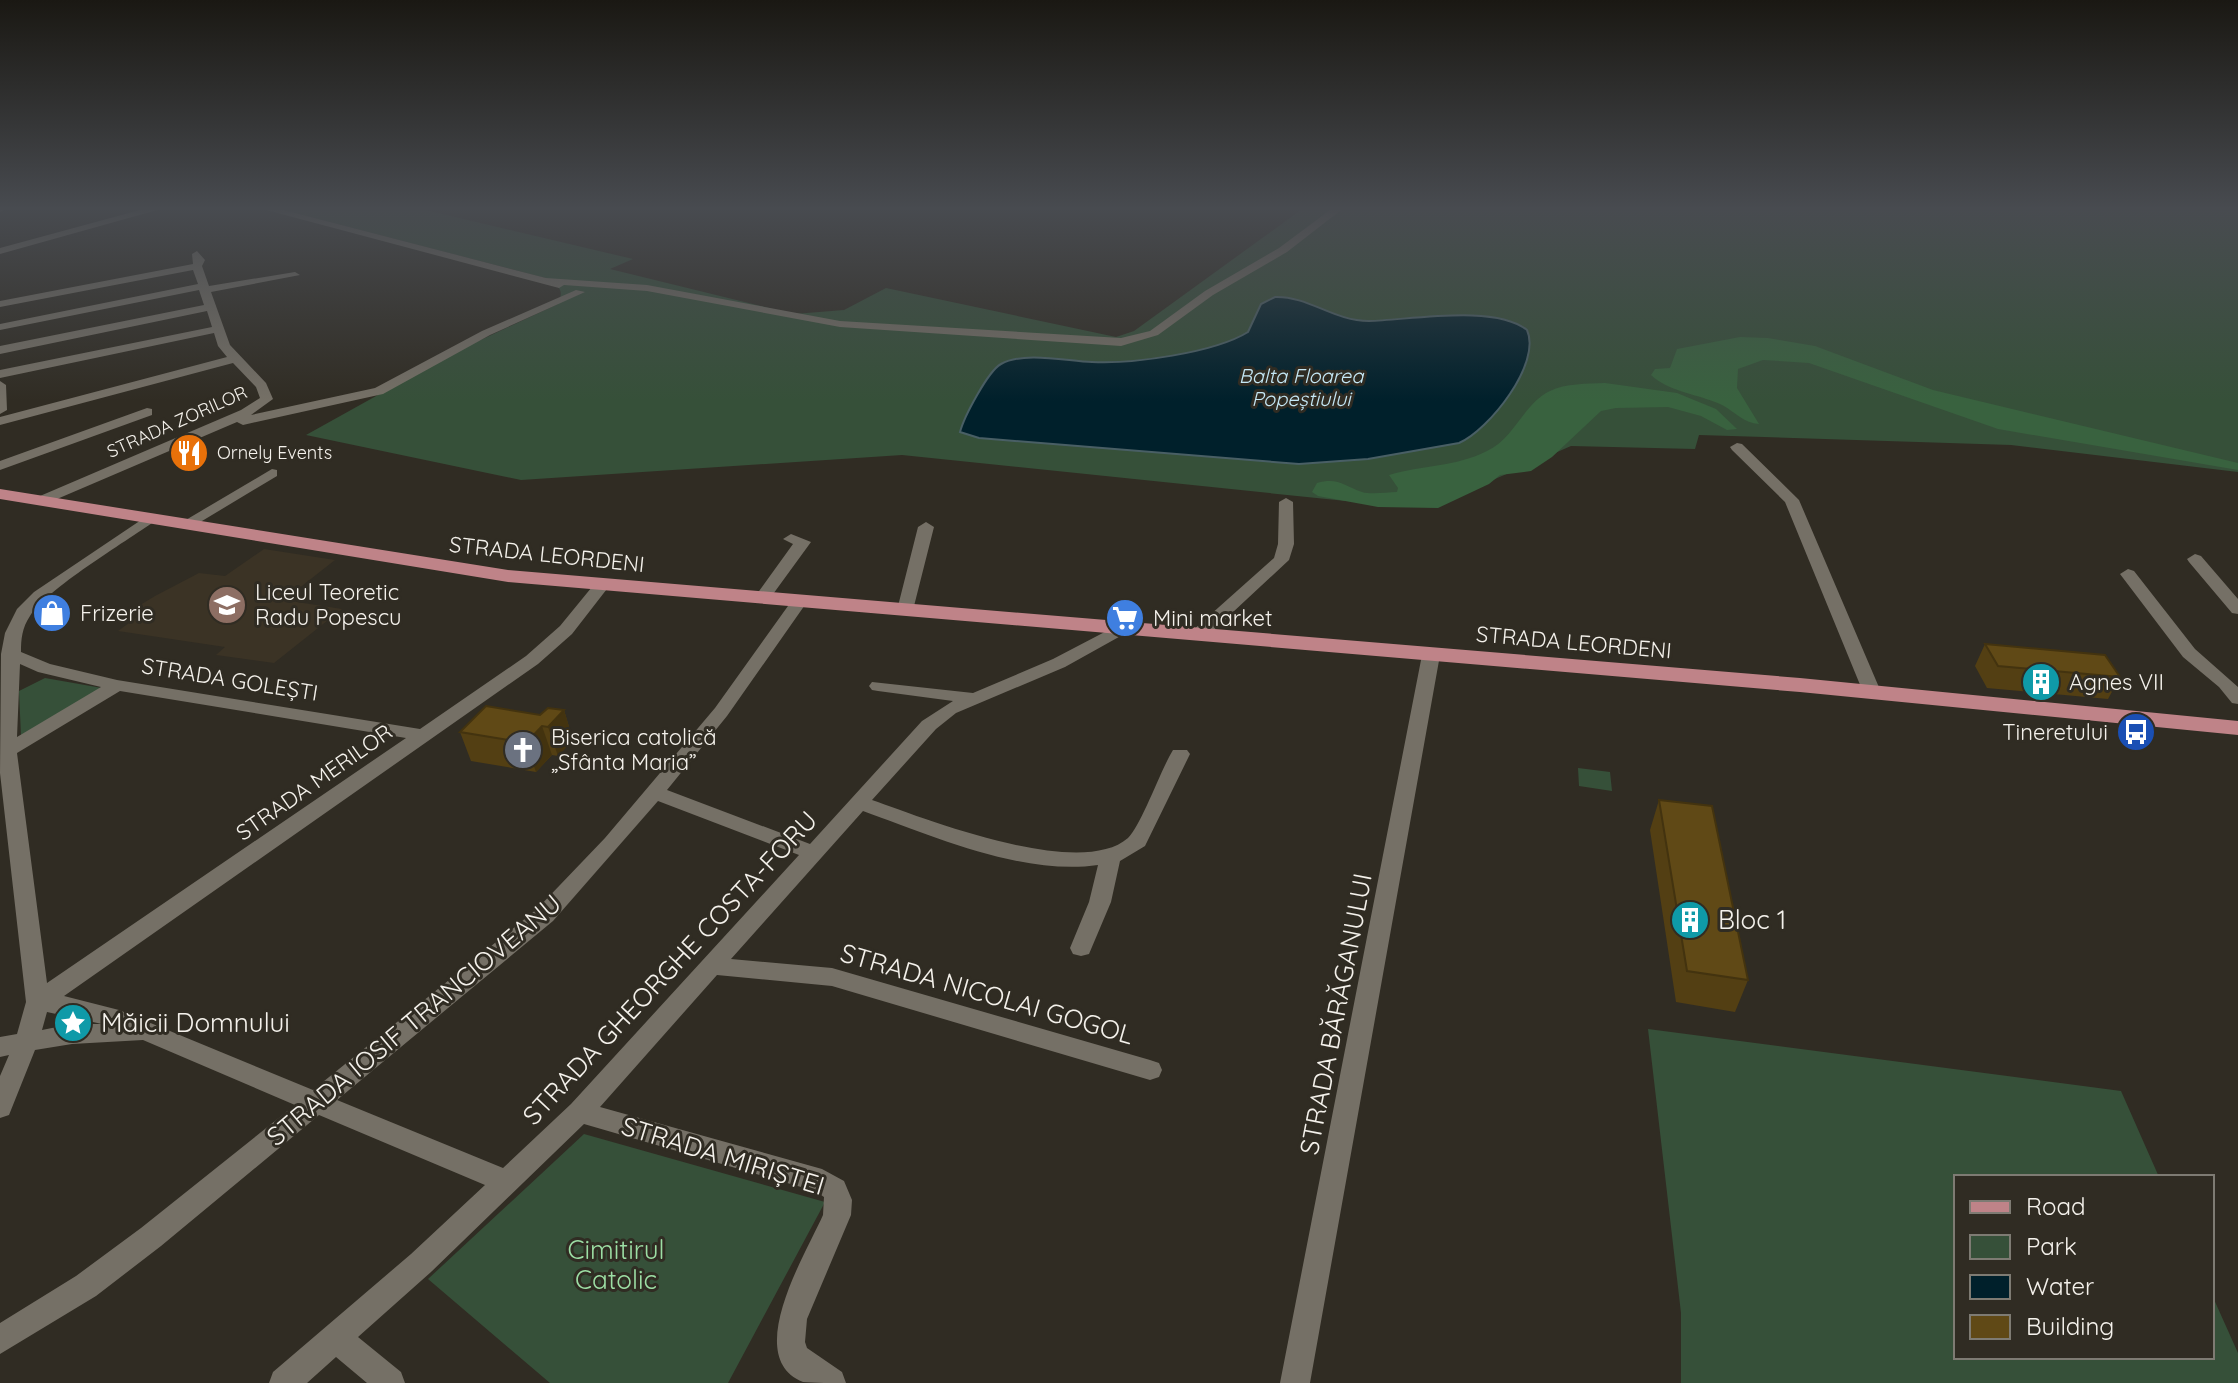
<svg xmlns="http://www.w3.org/2000/svg" width="2238" height="1383" font-family="Quicksand,sans-serif">
  <rect width="100%" height="100%" fill="#302c23"/>
  <path fill="#3b3325" d="M264 549 335 560 284 600 342 609 274 663 216 655 225 647 118 631 140 615 127 613 155 596 199 573 225 576Z"/>
  <path fill="#365039" d="M272 207H413L633 259 610 269 794 314 844 310 886 288 1116 337 1134 331 1305 207H2238V472L2011 445 1699 435 1695 449 1571 446 1456 496 1387 503 1346 501 902 455 521 480 306 435 457 351 558 304C564 289 560 289 549 279Z
    M45 678 102 688 21 736 19 691Z
    M1578 768 1610 772 1612 791 1579 786Z
    M1648 1029 2121 1091 2159 1177H1956V1357H2212V1295L2238 1353V1383H1681V1313Z
    M584 1134 825 1202 728 1383H550L428 1279Z"/>
  <path fill="#39623f" d="M1740 337 1768 338 1815 346 1933 390 2238 463V470L1998 429 1809 363 1763 360 1738 369 1737 388 1759 424C1744 423 1736 413 1724 406 1701 394 1670 393 1651 375L1655 369 1670 368 1677 349Z
    M1605 383 1677 393 1716 409 1737 429 1727 430 1701 416 1668 407 1616 408 1601 411 1552 457 1531 471 1500 475 1489 484 1438 508 1378 507 1318 496 1312 492 1317 483C1338 477 1344 486 1362 492 1372 495 1387 492 1397 492L1398 488 1389 475C1422 465 1456 467 1487 451 1515 438 1523 404 1550 391 1565 383 1588 384 1605 383Z"/>
  <path fill="#00202b" stroke="#495f65" stroke-width="2" d="M1275 297C1309 296 1333 321 1369 321 1410 320 1495 304 1527 330 1542 363 1489 430 1459 443L1368 459 1299 464 979 438 960 432C964 417 988 371 1001 364 1025 351 1066 361 1092 362 1132 364 1214 353 1248 332L1261 304Z"/>
  <g fill="none" stroke-linecap="round" stroke-linejoin="round">
    <path fill="#757066" fill-rule="evenodd" d="M0 207H10L0 212Z
      M151 207H168L0 254V248Z
      M255 207H272L546 278 647 285 840 321 1121 338 1150 331 1205 291 1279 248 1334 207H1345L1287 252 1213 295 1158 335 1121 346 840 327 647 291 564 285 559 288Z
      M197 251 205 260 202 266 209 286 295 272 300 275 211 292 230 345 266 383 273 399 251 415 375 388 482 331 576 290 585 292 490 335 383 394 243 425 237 422 50 502H40V496L241 410 260 398 256 387 233 363 0 425V417L227 357 218 346 214 333 0 378V370L212 327 207 311 0 354V346L204 305 199 290 0 330V324L198 284 193 270 0 307V301L193 264 192 254Z
      M0 381 6 385 7 410 0 414Z
      M147 408 152 409V415L0 470V461Z
      M1737 443 1742 444 1799 500 1881 692 1878 696 1872 697 1863 692 1785 502 1732 450 1730 447Z
      M272 469 277 470V476L192 527 187 529 179 524Z
      M1286 498 1293 502 1294 544 1289 560 1203 640H1191L1188 636 1191 632 1274 558 1278 544 1279 502Z
      M150 514 157 518 155 521C125 542 47 589 30 616 22 628 21 639 21 652L50 664 117 680 420 729 526 656 560 626 596 582 602 580 610 585 572 634 538 664 64 996 119 1010 313 1090 537 909 605 838 715 708 793 599 799 597 807 602 727 716 667 790 810 844 922 721 953 701 878 691 872 690 869 686 872 682 973 693 1053 659 1120 624 1126 625 1128 629 1126 633 1065 667 956 713 936 729 872 800C926 819 1080 880 1128 838 1141 826 1161 769 1173 750H1187L1190 754 1145 846 1120 861 1111 902 1089 954 1081 956 1073 954 1070 948 1089 902 1098 865C1024 876 932 836 863 811L731 959 832 968 1150 1060 1159 1063 1162 1070 1159 1077 1150 1080 832 986 717 975 600 1107 822 1169 844 1181 852 1200 851 1215 807 1319 805 1342 807 1348 842 1372 846 1383C834 1383 814 1383 803 1382 741 1357 807 1252 823 1215L824 1197 815 1191 584 1124 431 1272 358 1337 401 1372 405 1383H367L336 1357 307 1383H269L273 1372 411 1254 485 1185 319 1115 161 1246 96 1296 0 1354V1323L76 1276 141 1228 295 1105 143 1040 72 1044 35 1050 9 1115 0 1118V1076L9 1055 0 1057V1037L17 1034 26 1002 0 773 1 654 5 633 17 609 34 592ZM20 664 38 672 101 687 17 737ZM120 691 406 738 47 983 17 753ZM658 801 799 855 571 1104 503 1168 337 1100 553 921ZM47 1012 102 1024H72L42 1030Z
      M926 522 934 527 913 610 911 614H899L897 610 918 527Z
      M791 534 811 542 768 601H756L754 598 793 544 783 539Z
      M2195 554 2201 556 2238 599V614L2232 613 2189 562 2187 559Z
      M2128 569 2134 571 2195 649 2238 687V704L2232 703 2219 687 2183 657 2120 574Z
      M1431 650 1440 655 1310 1383H1280L1422 655Z"/>
    <path fill="#bf8388" fill-rule="evenodd" d="M0 489 508 570 1800 678 2238 721V735L1800 692 508 582 0 499Z"/>
  </g>
  <path fill="#533f13" d="M1985 644 2120 677 2108 699 1987 688 1975 666Z
    M564 710 573 740 558 756 552 755 536 772 471 761 460 732Z
    M1659 800 1748 980 1735 1012 1676 1002 1650 830Z"/>
  <path fill="#43330f" d="M564 710 573 740 558 756 548 727Z
    M542 726 552 755 536 772 526 743Z"/>
  <path fill="#604916" stroke="#43330f" stroke-width="2" d="M1985 644 2105 655 2120 677 1998 666Z
    M486 706 540 715 548 708 564 710 548 727 542 726 526 743 460 732Z
    M1659 800 1712 806 1748 980 1687 971Z"/>
  <linearGradient id="sky" x2="0" y2="1"><stop stop-color="#1a1813"/><stop offset="0.52" stop-color="#484b50"/><stop offset="1" stop-color="#484b50" stop-opacity="0"/></linearGradient>
  <rect width="2238" height="401" fill="url(#sky)"/>
  <defs>
    <g id="restaurant-disc" transform="scale(2)"><circle r="9.5" fill="#e8710a" stroke="#302c23"/><path d="M-5-6h1v4h1v-4h1v4h1v-4h1v5L-1.5 .5V6h-2V.5L-5-1ZM5-6V6H3V1.5H1.5Q1.5-4 5-6Z" fill="#fff"/></g>
    <g id="school-disc" transform="scale(2)"><circle r="9.5" fill="#8d6e63" stroke="#302c23"/><path d="M0-5L7-2L0 1L-7-2ZM-4 1L0 2.5L4 1V4Q0 6-4 4Z" fill="#fff"/></g>
    <g id="shop-disc" transform="scale(2)"><circle r="9.5" fill="#3f7fe0" stroke="#302c23"/><path d="M-5-2.5h2.3a2.7 3.5 0 0 1 5.4 0H5L5.5 6h-11ZM-1.5-2.5h3a1.5 2.3 0 0 0-3 0Z" fill="#fff"/></g>
    <g id="supermarket-disc" transform="scale(2)"><circle r="9.5" fill="#3f7fe0" stroke="#302c23"/><path d="M-6-5.5h2.5l.6 2H6L4.5 2H-2.5L-4.4-4H-6ZM-1.5 3.2a1.3 1.3 0 1 0 .1 0ZM3 3.2a1.3 1.3 0 1 0 .1 0Z" fill="#fff"/></g>
    <g id="building-disc" transform="scale(2)"><circle r="9.5" fill="#0f9aa8" stroke="#302c23"/><path d="M-4-6H4V6H1V3H-1V6H-4ZM-2.5-4.3h1.7v1.8h-1.7ZM.8-4.3h1.7v1.8H.8ZM-2.5-1h1.7V.8h-1.7ZM.8-1h1.7V.8H.8Z" fill="#fff"/></g>
    <g id="bus-disc" transform="scale(2)"><circle r="9.5" fill="#1a4fb4" stroke="#302c23"/><path d="M-5-6H5V4H4V6H2V4H-2V6H-4V4H-5ZM-3.5-4V0h7V-4ZM-3.5 1.2v1.5H-2V1.2ZM2 1.2v1.5H3.5V1.2Z" fill="#fff"/></g>
    <g id="church-disc" transform="scale(2)"><circle r="9.5" fill="#6b7280" stroke="#302c23"/><path d="M-1.2-6h2.4v3.5h3.3v2.4h-3.3V6h-2.4V-.1h-3.3v-2.4h3.3Z" fill="#fff"/></g>
    <g id="sight-disc" transform="scale(2)"><circle r="9.5" fill="#0f9aa8" stroke="#302c23"/><path d="M0-6L1.8-2.2L6-1.7L2.9 1.2L3.7 5.4L0 3.3L-3.7 5.4L-2.9 1.2L-6-1.7L-1.8-2.2Z" fill="#fff"/></g>
  </defs>
  <g fill-rule="evenodd">
    <use href="#restaurant-disc" x="189" y="453"/>
    <use href="#school-disc" x="227" y="605"/>
    <use href="#shop-disc" x="52" y="613"/>
    <use href="#supermarket-disc" x="1125" y="618"/>
    <use href="#building-disc" x="2041" y="682"/>
    <use href="#bus-disc" x="2136" y="732"/>
    <use href="#church-disc" x="523" y="750"/>
    <use href="#building-disc" x="1690" y="920"/>
    <use href="#sight-disc" x="73" y="1023"/>
  </g>
  <g text-anchor="middle" stroke-width="6" stroke-linejoin="round" paint-order="stroke">
    <g font-size="18" fill="#f4f1eb" stroke="#302c23">
      <text transform="translate(177 422) rotate(-24)" y="6">STRADA ZORILOR</text>
    </g>
    <g font-size="18" fill="#f4f1eb" stroke="#302c23" text-anchor="start">
      <text x="217" y="459">Ornely Events</text>
    </g>
    <g font-size="20" font-style="italic" fill="#c5e8f6" stroke="#302c23">
      <text x="1301" y="383">Balta Floarea<tspan x="1301" dy="23">Popeștiului</tspan></text>
    </g>
    <g font-size="22" fill="#f4f1eb" stroke="#302c23">
      <text transform="translate(547 554) rotate(6)" y="8">STRADA LEORDENI</text>
      <text transform="translate(1574 642) rotate(5)" y="8">STRADA LEORDENI</text>
      <text transform="translate(230 679) rotate(9)" y="8">STRADA GOLEȘTI</text>
      <text transform="translate(314 782) rotate(-35)" y="8">STRADA MERILOR</text>
    </g>
    <g font-size="22" fill="#f4f1eb" stroke="#302c23" text-anchor="start">
      <text x="255" y="600">Liceul Teoretic<tspan x="255" dy="25">Radu Popescu</tspan></text>
      <text x="80" y="621">Frizerie</text>
      <text x="1153" y="626">Mini market</text>
      <text x="2069" y="690">Agnes VII</text>
      <text x="2108" y="740" text-anchor="end">Tineretului</text>
      <text x="551" y="745">Biserica catolică<tspan x="551" dy="25">„Sfânta Maria”</tspan></text>
    </g>
    <g font-size="26" fill="#f4f1eb" stroke="#302c23" text-anchor="start">
      <text x="1718" y="929">Bloc 1</text>
      <text x="101" y="1032">Măicii Domnului</text>
    </g>
    <g font-size="26" fill="#f4f1eb" stroke="#302c23">
      <text transform="translate(670 968) rotate(-47)" y="9">STRADA GHEORGHE COSTA-FORU</text>
      <text transform="translate(987 994) rotate(16)" y="9">STRADA NICOLAI GOGOL</text>
      <text transform="translate(1336 1014) rotate(-79)" y="9">STRADA BĂRĂGANULUI</text>
      <text transform="translate(414 1020) rotate(-40)" y="9">STRADA IOSIF TRANCIOVEANU</text>
      <text transform="translate(723 1156) rotate(17)" y="9">STRADA MIRIȘTEI</text>
    </g>
    <g font-size="26" fill="#9cdea4" stroke="#302c23">
      <text x="616" y="1259">Cimitirul<tspan x="616" dy="30">Catolic</tspan></text>
    </g>
  </g>
  <rect x="1954" y="1175" width="260" height="184" fill="#302c23" stroke="#7e7b73" stroke-width="2"/>
  <rect x="1970" y="1201" width="40" height="12" fill="#bf8388" stroke="#7e7b73" stroke-width="2"/>
  <text x="2026" y="1215" font-size="24" fill="#f4f1eb">Road</text>
  <rect x="1970" y="1235" width="40" height="24" fill="#365039" stroke="#7e7b73" stroke-width="2"/>
  <text x="2026" y="1255" font-size="24" fill="#f4f1eb">Park</text>
  <rect x="1970" y="1275" width="40" height="24" fill="#00202b" stroke="#7e7b73" stroke-width="2"/>
  <text x="2026" y="1295" font-size="24" fill="#f4f1eb">Water</text>
  <rect x="1970" y="1315" width="40" height="24" fill="#604916" stroke="#7e7b73" stroke-width="2"/>
  <text x="2026" y="1335" font-size="24" fill="#f4f1eb">Building</text>
</svg>
